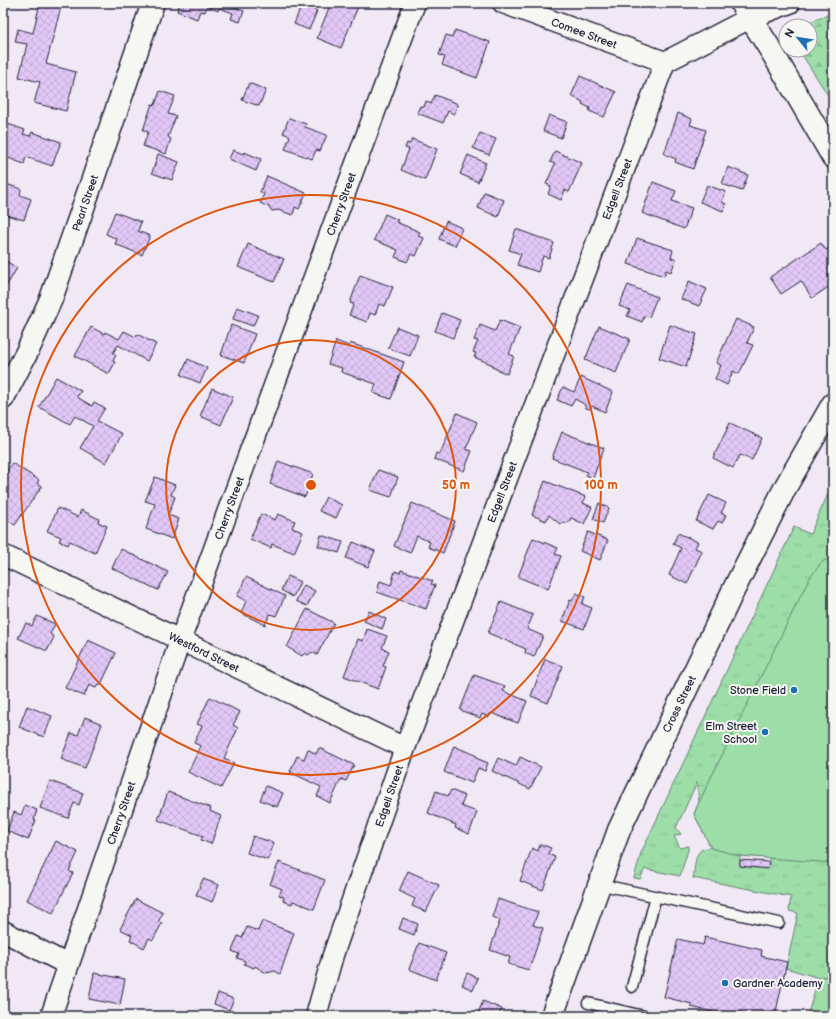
<svg xmlns="http://www.w3.org/2000/svg" width="836" height="1019" font-family="'Balsamiq Sans',sans-serif">
  <defs>
    <pattern id="grass-tufts" width="24" height="20" patternUnits="userSpaceOnUse"><rect width="24" height="20" fill="#9ddea8"/><path d="M3 7l-1-3M5 7V3M7 7l1-3M15 17l-1-3M17 17v-4M19 17l1-3" fill="none" stroke="#87be92"/></pattern>
    <pattern id="forest-firs" width="22" height="20" patternUnits="userSpaceOnUse"><rect width="22" height="20" fill="#9ddea8"/><path d="M5 1l3.5 6h-7zM16 11l3.5 6h-7z" fill="#87be92"/></pattern>
    <pattern id="building-cross-hatch" width="8" height="8" patternUnits="userSpaceOnUse"><rect width="8" height="8" fill="#e2c8f7"/><path d="M0 0l8 8M0 8l8-8" fill="none" stroke="#c2acd5"/></pattern>
  </defs>
  <rect width="100%" height="100%" fill="#f0e8f4"/>
  <filter id="ink" filterUnits="userSpaceOnUse"><feTurbulence type="fractalNoise" baseFrequency=".025" numOctaves="2"/><feDisplacementMap in="SourceGraphic" scale="8" xChannelSelector="R" yChannelSelector="G"/><feConvolveMatrix kernelMatrix="1 2 1 2 8 2 1 2 1" color-interpolation-filters="sRGB"/></filter>
  <g filter="url(#ink)">
    <path fill="url(#grass-tufts)" stroke="#608072" fill-rule="evenodd" d="M828 494 833 498V962L827 976 819 978 786 968 798 913 789 911 791 897 693 878C695 870 694 855 701 850 704 848 708 848 711 847L694 814 699 802 697 782 676 828 681 834 674 836 680 848 688 846V850L680 876 645 869 640 879 634 878 641 853 649 836 794 527 810 534ZM740 856 769 858 768 869 740 866Z"/>
    <path fill="url(#forest-firs)" stroke="#608072" d="M833 13V103L799 50H810V26H799Z"/>
    <path fill="#9ddea8" stroke="#608072" d="M833 556V863L740 856 711 848 694 814 699 802 809 579 822 562Z
      M833 962V1016H807L819 978 827 976Z"/>
    <path fill="url(#building-cross-hatch)" stroke="#22223b" d="M40 3 61 7 46 64 76 72 66 111 34 103 40 82 19 77 27 44 15 42 18 29 33 33Z
      M180 3H236L234 7 244 11 240 22 231 19 233 13 219 8 218 11 207 6 205 12 200 11 197 19 177 11Z
      M331 3H356L359 4 341 48 317 38Z
      M644 3H657L652 9Z
      M302 4 317 11 309 30 294 24Z
      M455 30 490 42 477 78 442 65 445 57 439 55 446 35 452 37Z
      M580 76 616 92 604 117 589 111 590 108 582 104 583 102 571 96Z
      M249 83 266 90 259 106 242 100Z
      M160 91 175 96 168 114 176 116 168 137 171 139 166 154 143 146 148 132 143 130 152 104 155 105Z
      M435 95 458 104 454 114 448 111 443 123 417 113 420 106 424 107 426 101 431 104Z
      M678 113 692 119 690 125 706 130 693 169 675 162 676 159 664 154Z
      M549 115 567 122 561 138 543 131Z
      M289 118 306 124 305 127 327 135 320 151 316 150 312 159 285 149 290 136 283 133Z
      M5 123 25 130 23 134 30 136 32 132 61 142 52 166 26 157 24 164 3 156V127Z
      M480 133 496 139 489 155 473 148Z
      M412 139 437 149 425 180 401 170 409 149 405 148 407 143 410 144Z
      M233 150 243 154 244 152 261 159 256 171 229 159Z
      M555 151 582 163 569 192 565 190 561 200 548 194 551 186 546 184 555 164 550 162Z
      M158 154 179 162 172 180 152 173Z
      M468 155 486 163 478 182 460 174Z
      M728 167 748 175 742 191 722 184Z
      M267 176 306 193 299 209 295 207 293 215 278 210 272 211 269 207 260 203 264 194 260 192Z
      M653 182 676 191 672 201 692 208 684 229 642 213Z
      M3 183 21 189 20 195 31 199 24 220 3 214Z
      M707 185 726 192 722 202 726 204 723 211 700 202Z
      M484 192 504 200 498 217 478 208Z
      M115 212 141 222 138 231 150 236 142 255 115 244 117 239 106 234Z
      M385 214 398 220 396 222 420 232 418 236 424 238 416 256 411 254 407 262 395 257 398 250 374 240Z
      M446 221 462 228 455 246 439 239Z
      M516 229 554 243 549 258 543 256 538 272 517 265 521 254 509 250Z
      M637 238 673 250 671 258 676 259 671 272 666 270 664 276 628 264Z
      M821 243 826 250 829 248 833 255V271L828 275 833 284 812 298 801 281 781 294 770 277Z
      M248 244 284 259 274 282 238 267Z
      M3 259 17 268 7 285 3 283Z
      M360 275 393 287 385 306 379 304 375 315 370 313 367 322 349 315 354 304 350 303Z
      M689 281 707 289 699 306 681 299Z
      M628 285 657 297 649 317 645 315 642 322 627 316 630 310 619 306Z
      M237 307 258 315 253 326 233 319Z
      M442 313 460 320 453 338 435 331Z
      M736 319 754 327 747 343 753 345 739 374 733 371 727 385 715 379 721 365 716 363Z
      M500 320 520 328 509 354 514 356 507 374 492 367 493 365 474 357 476 353 473 352 478 341 474 340 480 325 495 331Z
      M231 325 255 334 244 363 221 355Z
      M670 325 697 334 686 367 659 358Z
      M599 326 630 339 616 373 585 360Z
      M91 327 104 334 105 332 119 339 124 331 136 337 137 334 156 344 147 361 118 345 113 353 116 355 113 361 115 362 109 374 75 356Z
      M397 327 418 335 410 356 388 348Z
      M336 341 349 346 350 343 404 362 391 399 373 393 376 384 341 372 342 368 328 364Z
      M188 359 207 368 200 383 181 375Z
      M56 377 81 391 77 397 92 406 94 402 105 408 97 421 122 434 106 463 80 448 93 426 75 416 70 424 39 407Z
      M581 377 613 392 605 412 592 406 590 409 586 408 584 404 575 399 571 406 557 400 563 387 574 392Z
      M212 388 233 397 221 425 200 416Z
      M457 413 477 422 466 449 472 451 464 471 434 459 436 453 440 454Z
      M730 423 762 438 752 460 740 455 733 468 713 458Z
      M562 432 604 448 593 478 586 475 587 472 552 458Z
      M278 461 313 474 305 497 270 484Z
      M12 463 39 480 37 483 42 486 15 525 3 517V486L5 483 3 482V476Z
      M378 470 398 477 391 497 370 490Z
      M155 477 175 485 171 495 175 497 168 515 179 519 172 539 146 529 155 504 145 501Z
      M545 481 586 497 583 503 592 507 584 524 571 518 568 523 565 522 560 524 549 515 546 521 532 515Z
      M709 495 726 503 721 513 726 515 722 523 718 521 713 529 696 521Z
      M326 497 342 505 336 518 319 511Z
      M412 503 455 521 443 553 428 547 430 542 417 536 410 553 394 546Z
      M599 503 609 508 603 523 593 519Z
      M58 508 78 517 81 510 99 519 98 522 107 526 95 553 70 541 68 545 59 541 61 537 47 531Z
      M261 514 275 520 278 514 295 521 292 528 303 532 294 553 272 544 271 548 250 539Z
      M588 532 608 540 600 560 580 551Z
      M678 533 698 542 695 548 702 551 687 584 669 575 681 548 673 544Z
      M321 535 343 542 339 553 318 546Z
      M533 538 558 548 555 554 561 556 548 589 518 577Z
      M353 542 375 551 368 567 346 558Z
      M121 549 168 572 158 590 112 568Z
      M401 570 433 581 431 584 435 585 426 609 377 592 380 581 391 585 395 571 400 573Z
      M288 576 300 582 293 597 281 590Z
      M246 577 285 596 276 616 270 614 265 625 241 613 246 601 237 596Z
      M304 585 315 591 307 606 296 601Z
      M576 593 585 597 582 604 592 608 584 629 562 621 570 600 572 601Z
      M501 602 533 615 527 629 543 636 534 657 525 653 526 649 488 633Z
      M307 609 334 623 317 655 312 652 308 655 305 653 302 656 287 647Z
      M369 611 386 619 382 629 364 621Z
      M37 616 55 624 50 634 54 637 47 651 18 638 26 623 32 626Z
      M367 629 387 636 382 648 389 651 383 666 386 667 378 689 344 676 358 639 363 641Z
      M88 640 116 653 100 686 98 684 96 688 89 685 84 696 65 688Z
      M545 659 563 666 548 703 531 696Z
      M474 675 505 686 503 691 527 701 518 723 491 713 489 717 482 714 480 718 460 710Z
      M210 697 240 712 233 725 238 728 224 758 234 763 221 788 188 772 201 746 194 743 202 726 197 724Z
      M27 706 52 716 44 737 19 727Z
      M85 717 102 724 85 768 61 759 71 733 78 735Z
      M454 746 477 756 476 758 488 763 485 771 478 768 472 783 444 772Z
      M319 748 354 765 346 781 341 779 330 803 317 796 321 787 290 772 297 756 304 759 308 749 316 754Z
      M520 757 541 767 530 789 492 771 498 758 516 766Z
      M50 781 83 793 79 805 74 803 68 818 40 808Z
      M266 786 283 793 277 807 260 800Z
      M451 790 465 796 461 806 477 812 469 834 455 828 456 825 428 813 436 791 448 796Z
      M168 792 211 808 210 811 221 816 211 844 201 840 203 836 158 820Z
      M25 805 37 810 34 820H36L28 840 7 831 14 812 21 815Z
      M253 836 274 843 268 860 247 853Z
      M56 841 78 852 69 871 73 873 53 913 27 900Z
      M540 844 551 848 548 854 555 857 543 890 520 881 532 848 538 851Z
      M740 860 769 862 768 869 740 866Z
      M279 862 325 880 314 909 293 901 292 904 283 901 284 897 279 895 282 889 270 884Z
      M408 871 439 885 426 912 412 906 415 899 399 891Z
      M203 879 219 885 212 902 196 895Z
      M136 899 163 913 158 922 162 923 153 940 149 938 144 948 130 940 132 935 120 929Z
      M498 899 538 912 533 925 543 928 529 970 508 964 510 957 490 950 500 920 492 917Z
      M403 918 418 924 414 935 399 929Z
      M262 921 294 933 280 974 275 971 266 973 255 966 254 968 244 964 245 961 237 958 239 954 232 951 238 936 242 938 247 927 258 931Z
      M705 937 762 950 761 956 787 962 775 1016H730L691 1007 692 1004 664 997 678 939 703 945Z
      M419 943 446 953 436 980 409 969Z
      M94 973 125 979 120 1005 89 999Z
      M467 973 478 978 473 990 462 985Z
      M218 993 234 999 229 1010 214 1004Z
      M483 1001 502 1009 499 1016H477Z"/>
    <g fill="none" stroke-linecap="round" stroke-linejoin="round">
      <g stroke="#22223b" stroke-width="13">
        <path id="service" d="M598 884 779 923
          M632 987 656 896
          M588 1003 644 1016"/>
      </g>
      <g stroke="#22223b" stroke-width="23">
        <path id="minor" d="M503 3 665 62
          M3 555 405 748
          M3 931 68 965
          M51 1016 180 641 415 3
          M316 1016 333 955 405 748 665 62 750 18 790 3"/>
      </g>
      <g stroke="#22223b" stroke-width="25">
        <path id="tertiary" d="M741 3 772 52 833 157
          M552 1016 619 830 733 591 786 486 833 404"/>
      </g>
      <g stroke="#22223b" stroke-width="25">
        <path id="secondary" d="M3 398 28 350 51 299 93 179 153 3"/>
      </g>
      <use href="#service" stroke="#f6f6f2" stroke-width="10"/>
      <use href="#minor" stroke="#f6f6f2" stroke-width="20"/>
      <use href="#tertiary" stroke="#f6f6f2" stroke-width="22"/>
      <use href="#secondary" stroke="#f6f6f2" stroke-width="22"/>
    </g>
  </g>
  <g fill="none" stroke="#de560e" stroke-width="2">
    <circle cx="311" cy="485" r="145"/>
    <circle cx="311" cy="485" r="290"/>
  </g>
  <g fill="#1f6fb2" stroke="#f6f6f2" stroke-width="1.5">
    <circle cx="794" cy="690" r="4"/>
    <circle cx="765" cy="732" r="4"/>
    <circle cx="725" cy="983" r="4"/>
  </g>
  <g text-anchor="middle" stroke-width="4" stroke-linejoin="round" paint-order="stroke">
    <g font-size="11" fill="#22223b" stroke="#f6f6f2">
      <text transform="translate(584 33) rotate(20)" y="4">Comee Street</text>
      <text transform="translate(617 189) rotate(-69)" y="4">Edgell Street</text>
      <text transform="translate(85 203) rotate(-71)" y="4">Pearl Street</text>
      <text transform="translate(341 204) rotate(-70)" y="4">Cherry Street</text>
      <text transform="translate(502 492) rotate(-69)" y="4">Edgell Street</text>
      <text transform="translate(229 508) rotate(-70)" y="4">Cherry Street</text>
      <text transform="translate(204 652) rotate(26)" y="4">Westford Street</text>
      <text transform="translate(679 704) rotate(-64)" y="4">Cross Street</text>
      <text transform="translate(389 796) rotate(-71)" y="4">Edgell Street</text>
      <text transform="translate(121 813) rotate(-71)" y="4">Cherry Street</text>
    </g>
    <g font-size="11" fill="#22223b" stroke="#f6f6f2" text-anchor="end">
      <text x="786" y="694">Stone Field</text>
      <text x="757" y="730">Elm Street<tspan x="757" dy="13">School</tspan></text>
      <text x="733" y="987" text-anchor="start">Gardner Academy</text>
    </g>
  </g>
  <circle cx="311" cy="485" r="6" fill="#de560e" stroke="#f6f6f2" stroke-width="2"/>
  <g font-size="12" text-anchor="middle" font-weight="bold" fill="#de560e" stroke="#f6f6f2" stroke-width="4" stroke-linejoin="round" paint-order="stroke">
    <text x="456" y="489">50 m</text>
    <text x="601" y="489">100 m</text>
  </g>
  <rect width="836" height="1019" fill="none" stroke="#f6f6f2" stroke-width="16"/>
  <rect x="8" y="8" width="820" height="1003" fill="none" stroke="#22223b" stroke-width="1.5" filter="url(#ink)"/>
  <g transform="translate(798 38) rotate(300)"><circle r="19" fill="#f6f6f2" stroke="#a1a1a9"/>
  <path d="M0-3L7 15L0 10L-7 15Z" fill="#1f6fb2"/>
  <text y="-6" font-size="11" font-weight="bold" text-anchor="middle" fill="#22223b">N</text>
  </g>
</svg>
